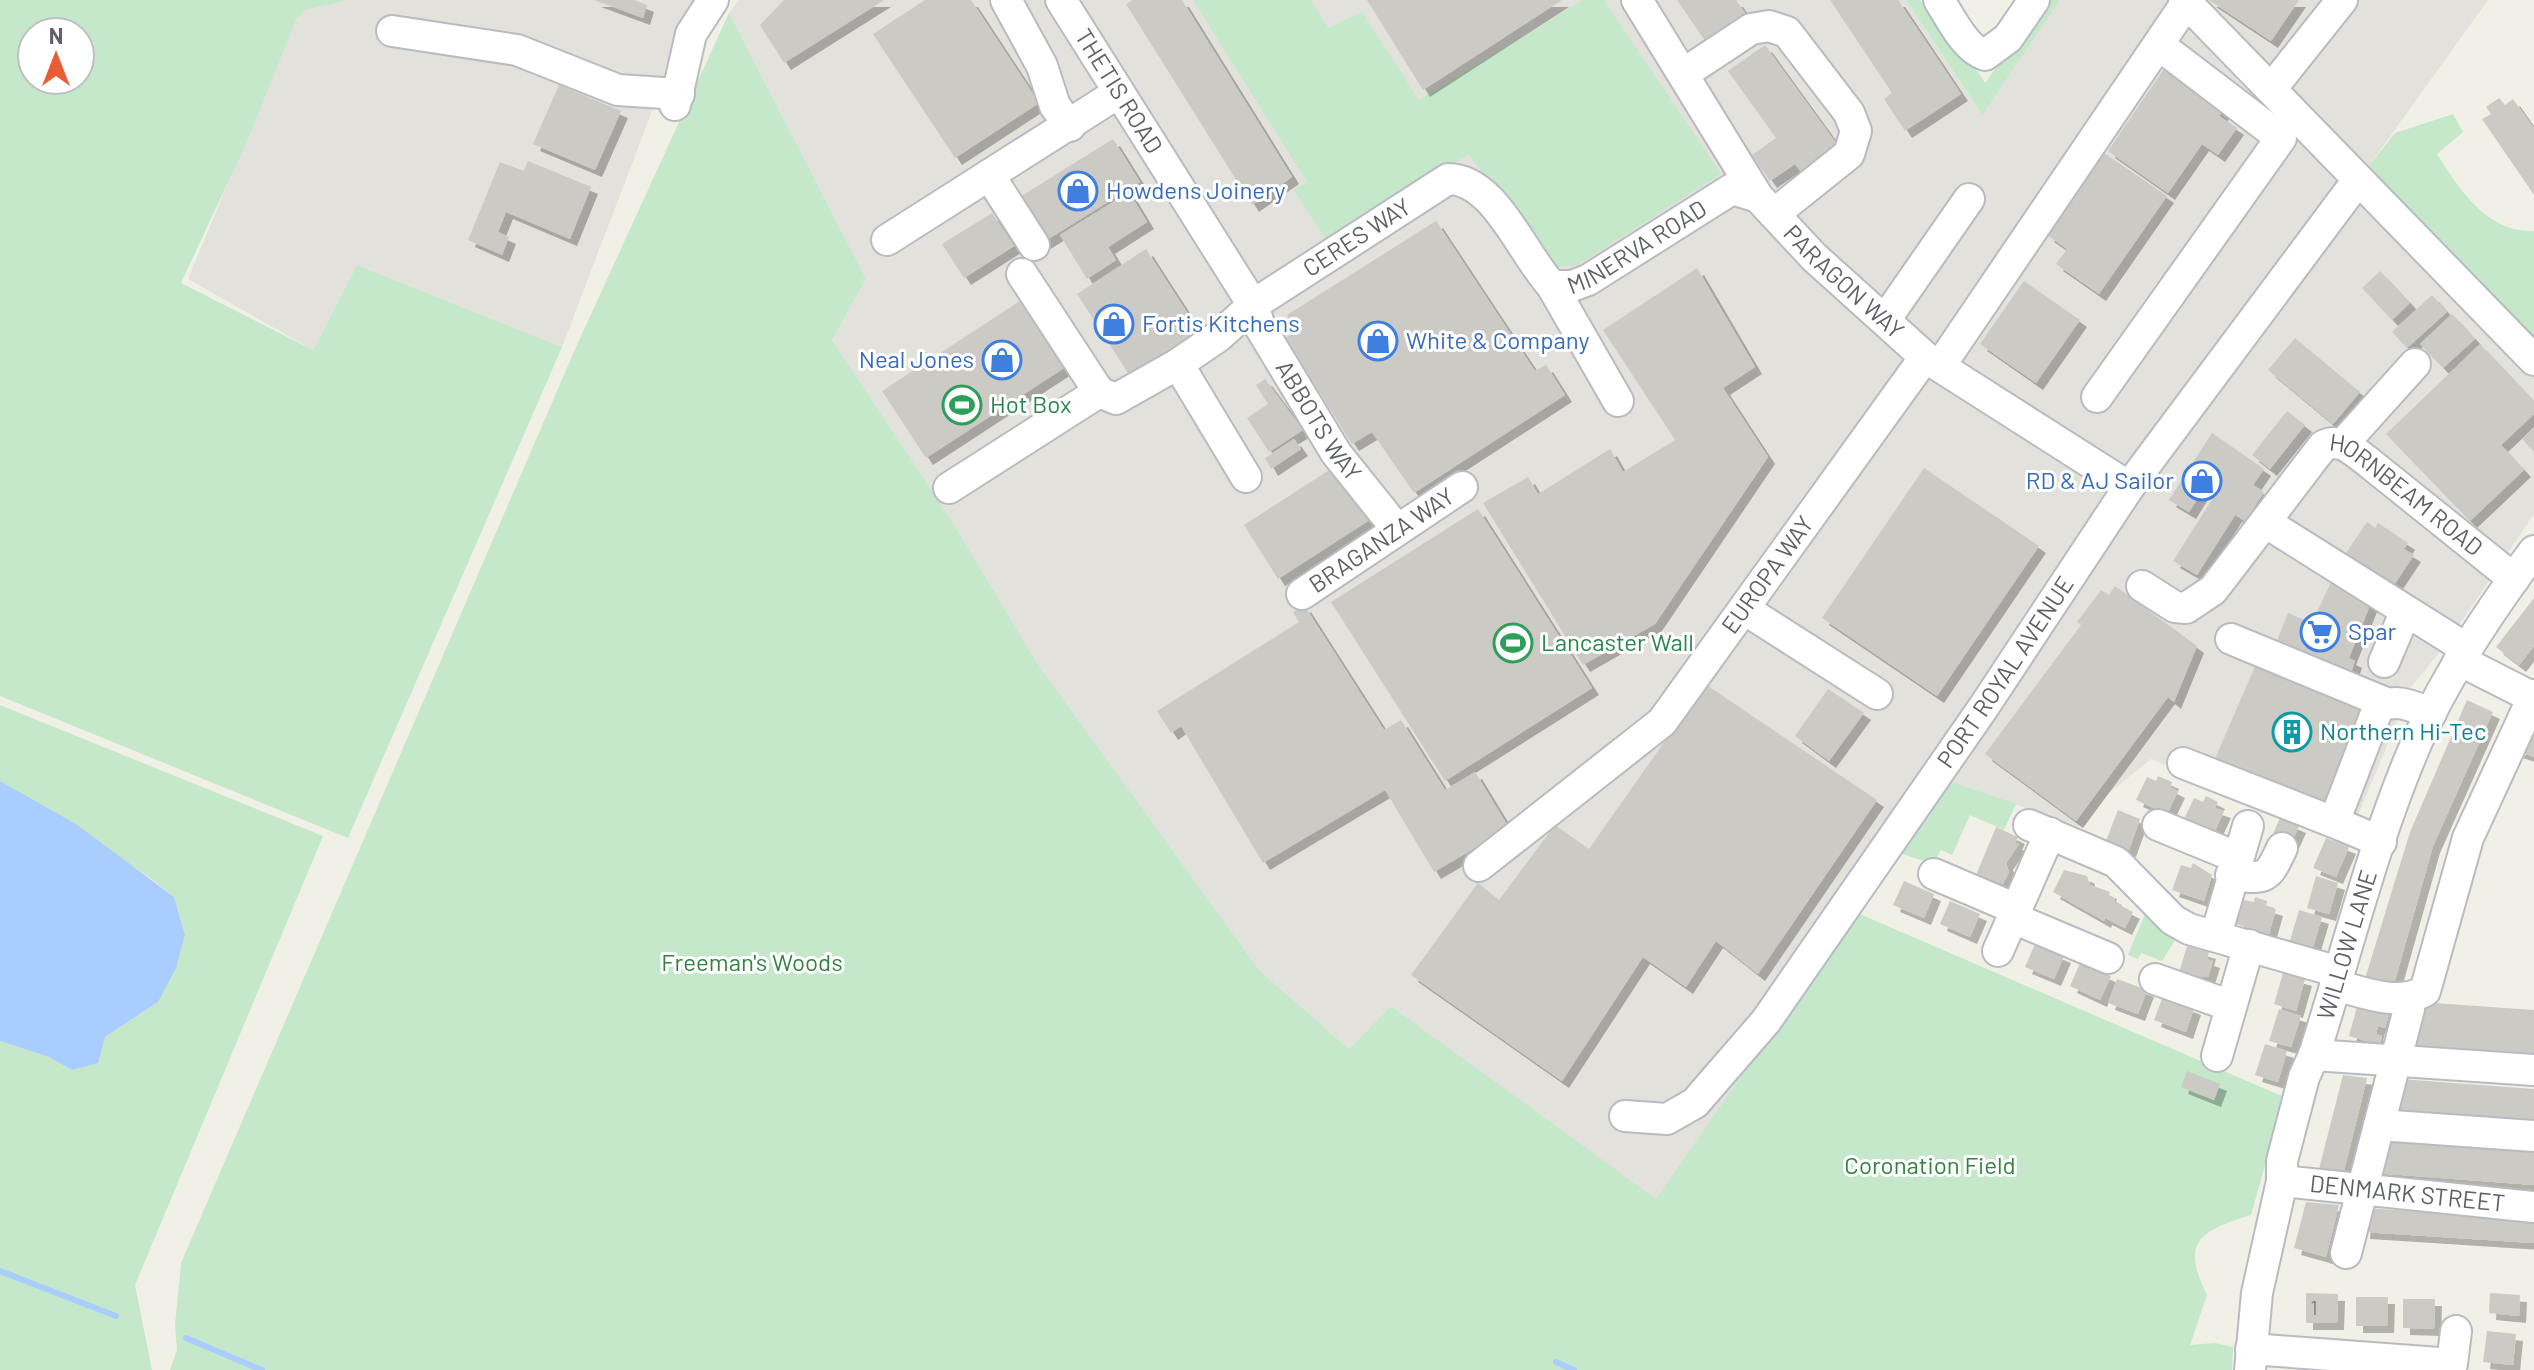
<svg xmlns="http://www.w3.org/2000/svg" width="2534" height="1370" font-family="Barlow,sans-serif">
  <defs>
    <filter id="shadow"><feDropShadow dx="7" dy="7" stdDeviation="0" flood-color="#0004"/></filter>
  </defs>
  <rect width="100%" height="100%" fill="#f1f0e7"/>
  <path fill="#e2e1db" d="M349 0H698L675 51 562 347 357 265 313 350 188 279 296 20 304 10Z
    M739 0H1906L1981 114 2060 0H2488L2368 167 2534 346V514L2447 643 2404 696 2397 722 2345 846 2332 841 2330 832 2151 759 2107 795 2083 828 1952 782 1855 912 1656 1200 1391 1006 1349 1049 1259 970 1037 663 950 518 832 340 866 279 729 13Z"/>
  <path fill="#c4e8c9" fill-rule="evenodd" d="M0 0H349L305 10 296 20 245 146 181 283 313 350 357 265 562 347 348 838 0 696ZM32 32H80V80H32Z
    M1193 0H1311L1328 28 1362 12 1419 100 1583 0H1604L1721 174 1577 265 1558 267 1544 259 1469 154 1326 239 1294 190 1307 182Z
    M1906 0H1920L1929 14 1938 11 1985 83 2035 14 2041 15 2051 0H2060L1982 115Z
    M729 13 866 279 832 340 950 518 1037 663 1259 970 1349 1049 1391 1006 1656 1199 1855 912 2284 1097 2251 1215C2200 1231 2180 1241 2207 1295L2190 1345 2215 1343 2233 1347 2232 1370H170L177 1350 175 1325 181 1263 576 347Z
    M2453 114 2463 132 2437 154C2459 189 2487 233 2534 231V346L2368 167 2395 133Z
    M0 705 323 836 135 1285 152 1370H0V1041L49 1057 72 1070 105 1037 158 1002 185 935 174 897 149 877 0 781Z
    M1952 782 2016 804 2004 830 1970 815 1952 855 1941 850 1933 864 1899 853Z
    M2145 914 2176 939 2162 961 2141 953 2138 959 2128 955Z"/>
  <path fill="#a9cdff" d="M0 781 76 824 174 897 185 935 176 968 158 1002 105 1037 98 1063 72 1070 49 1057 0 1041Z"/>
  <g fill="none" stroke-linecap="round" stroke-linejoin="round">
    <path stroke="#a9cdff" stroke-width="6" d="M0 1271 116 1316
      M186 1338 262 1370
      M1556 1362 1574 1370"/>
  </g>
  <path fill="#cccac4" filter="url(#shadow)" d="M594 0H634L647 5 643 18Z
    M784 0H884L784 63 760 25Z
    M925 0H971L1039 103 955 158 873 34Z
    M1133 0H1182L1292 177 1252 205 1126 4Z
    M1367 0H1562L1423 90Z
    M1677 0H1736L1750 20 1710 48Z
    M1830 0H1898L1961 94 1905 131 1884 99 1892 93Z
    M2209 0H2299L2271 41Z
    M1765 45 1836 143 1801 172 1795 164 1770 181 1752 155 1776 138 1728 71Z
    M2164 69 2224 110 2219 116 2237 128 2218 155 2202 144 2168 193 2108 151Z
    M559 85 621 111 595 170 533 144Z
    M2499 98 2505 105 2513 99 2534 129V195L2482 119 2491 114 2486 107Z
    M1113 139 1140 182 1042 243 1015 200Z
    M2104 153 2167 196 2099 294 2056 264 2067 249 2047 235Z
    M528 161 591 187 570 239 506 212 498 232 509 237 502 255 468 240 500 162 524 171Z
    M1129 192 1147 222 1108 247 1116 260 1087 279 1060 235Z
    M992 213 1014 246 964 278 942 244Z
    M1436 221 1535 371 1546 365 1565 395 1414 493 1372 432 1352 444 1285 338 1297 332 1287 315Z
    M1146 249 1199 331 1130 376 1077 294Z
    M1697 268 1755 367 1723 388 1768 457 1655 624 1583 665 1483 503 1528 477 1538 494 1610 449 1623 472 1675 440 1603 330Z
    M2380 271 2410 303 2392 320 2362 288Z
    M2024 281 2080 320 2036 383 1980 344Z
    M2432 295 2447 312 2407 348 2392 332Z
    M1020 301 1064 368 926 458 882 391Z
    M2452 314 2475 339 2443 368 2420 344Z
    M2295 338 2360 392 2333 424 2268 370Z
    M2480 344 2534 401V414L2501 445 2524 470 2470 521 2386 434Z
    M1265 379 1303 430 1269 452 1247 418 1268 404 1256 385Z
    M2287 411 2305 425 2270 469 2252 455Z
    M2534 427V452L2522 439Z
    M2212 433 2264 469 2253 485 2264 492 2245 521 2235 515 2197 575 2173 561 2213 498 2202 491 2189 512 2169 500Z
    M1294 439 1301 449 1271 469 1265 458Z
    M1337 465 1371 519 1278 579 1244 525Z
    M1924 468 2039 546 1937 696 1822 618Z
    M1478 509 1592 688 1445 781 1331 602Z
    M2367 522 2375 528 2378 523 2408 543 2404 549 2414 555 2392 588 2344 556Z
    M2331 582 2372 600 2349 658 2355 661 2351 673 2277 641 2288 613 2312 623Z
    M2115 586 2197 646 2174 702 2168 697 2076 821 1985 754 2081 625 2077 622 2101 590 2109 595Z
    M2534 598V646L2519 665 2496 647Z
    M1304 605 1384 730 1401 720 1445 790 1475 772 1509 828 1434 872 1385 790 1263 863 1181 726 1171 733 1157 711 1299 622 1293 612Z
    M2259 657 2369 704 2325 807 2215 759Z
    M1705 684 1877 800 1758 974 1716 941 1686 987 1643 957 1562 1081 1411 975 1478 883 1499 900 1555 825 1589 849Z
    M1828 689 1864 713 1829 761 1795 736Z
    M2467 700 2493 712 2433 846 2392 991 2364 982 2410 832Z
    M2534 730V757L2516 751Z
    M2158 776 2172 782 2170 787 2178 791 2167 814 2136 800 2147 777 2156 781Z
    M2206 796 2218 802 2215 808 2224 811 2213 835 2183 821 2194 798 2203 802Z
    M2118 810 2140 819 2129 850 2106 841Z
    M2280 818 2299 826 2291 844 2272 836Z
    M1996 827 2018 837 2015 843 2019 844 2006 863 2009 872 2003 884 2000 882 1996 890 1974 880Z
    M2326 838 2349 847 2336 877 2313 868Z
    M2193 863 2212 875 2204 901 2172 890 2181 865 2191 868Z
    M2064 870 2087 876 2090 885 2110 892 2109 895 2115 898 2114 902 2133 912 2125 928 2105 918 2104 921 2053 892Z
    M2316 876 2338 883 2329 914 2307 908Z
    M1904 881 1934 894 1924 918 1893 905Z
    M2255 897 2267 901 2266 906 2276 909 2269 934 2236 924 2243 900 2254 902Z
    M1950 901 1980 914 1970 937 1940 924Z
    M2299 910 2322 917 2313 947 2290 941Z
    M2035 944 2064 956 2054 979 2025 967Z
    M2187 946 2209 952 2207 959 2213 961 2208 977 2202 976 2200 983 2178 976Z
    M2080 963 2111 976 2100 1000 2070 986Z
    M2283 973 2305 979 2296 1011 2274 1004Z
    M2117 979 2147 990 2138 1014 2108 1003Z
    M2163 996 2194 1008 2186 1032 2154 1020Z
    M2360 996 2390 1010 2385 1028 2378 1026 2376 1034 2382 1036 2380 1045 2349 1036Z
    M2421 1002 2534 1010V1054L2409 1045Z
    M2279 1009 2301 1016 2291 1047 2269 1041Z
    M2265 1044 2287 1051 2278 1082 2255 1075Z
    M2187 1071 2220 1084 2214 1100 2181 1087Z
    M2343 1075 2367 1078 2344 1171 2319 1169Z
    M2400 1079 2534 1089V1131L2390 1120Z
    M2388 1130 2534 1140V1185L2374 1173Z
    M2306 1202 2339 1205 2326 1257 2294 1248Z
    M2365 1208 2534 1219V1243L2363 1232Z
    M2306 1293 2338 1294 2337 1323H2306Z
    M2490 1293 2520 1295 2519 1316 2489 1313Z
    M2356 1297H2388L2387 1326H2356Z
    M2403 1299H2435L2434 1329 2403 1328Z
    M2487 1331 2516 1334 2513 1365 2483 1362Z"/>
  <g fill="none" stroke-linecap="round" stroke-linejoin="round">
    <g stroke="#b9bbc0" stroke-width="34">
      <g id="minor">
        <path d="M1006 0 1042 66 1055 106 1070 126"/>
        <path id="s1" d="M1061 0 1253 305 1260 327 1336 453 1396 528"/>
        <path id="s2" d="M1637 0 1758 197 1814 257 1925 357 2129 487"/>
        <path d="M1939 0C1950 17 1965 49 1985 55L2008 38 2034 0"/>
        <path d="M2184 0 2534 360"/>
        <path d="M392 31 517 50 618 90 679 94"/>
        <path d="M1683 74 1751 29 1769 26 1787 32 1849 113 1856 131 1849 154 1774 214"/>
        <path d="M2271 89 2342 0"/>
        <path d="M675 105 691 34 713 0"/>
        <path d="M989 175 1034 245"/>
        <path d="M887 240 1118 93"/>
        <path id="s3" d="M1022 274 1099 392 1116 399 1178 364 1219 336 1253 305 1448 179C1495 179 1522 254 1552 286H1572L1588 280 1732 189 1758 197"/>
        <path d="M1552 286 1618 401"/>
        <path d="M1885 320 1969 199"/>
        <path d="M1178 364 1246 477"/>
        <path d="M1940 366 2187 2"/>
        <path d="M2097 397 2281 138 2159 45"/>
        <path d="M2343 444 2415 364"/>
        <path d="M949 488 1099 392"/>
        <path d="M2265 522 2467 649"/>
        <path id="s4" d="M2142 586 2175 607 2186 608 2213 590 2323 446C2341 437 2353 451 2367 461L2514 579"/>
        <path id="s5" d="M1302 594 1462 487"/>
        <path d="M1744 609 1877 694"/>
        <path d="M2231 639 2386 703"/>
        <path d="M2459 660 2534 698"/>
        <path d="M2384 662 2405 613"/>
        <path d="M2183 763 2341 825"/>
        <path d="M2029 825 2116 862 2173 920 2189 929 2339 972"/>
        <path d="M2158 825 2236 857"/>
        <path d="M2381 842 2341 825 2337 814 2343 799 2378 708C2395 697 2414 707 2431 713"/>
        <path id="s6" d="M1479 866 1662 722 1925 357"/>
        <path d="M1934 874 2016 909"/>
        <path d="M2231 875C2266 879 2267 880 2282 848"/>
        <path d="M2013 918 2108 958"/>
        <path d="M2216 935 2248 826"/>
        <path d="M1998 951 2050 833"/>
        <path d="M2155 979 2231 1006"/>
        <path d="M2335 985C2363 992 2397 1007 2425 991L2468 838 2534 695"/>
        <path d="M2314 1055 2534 1070"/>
        <path d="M2217 1056 2249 945"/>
        <path id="s7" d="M1625 1116 1667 1119 1695 1103 1766 1021 1983 708 2129 487 2358 180"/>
        <path d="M2379 1125 2534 1136"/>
        <path id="s8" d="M2282 1181 2534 1207"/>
        <path d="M2346 1253 2409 1009"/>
        <path d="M2251 1349 2452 1364 2456 1331"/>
        <path id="s9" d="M2250 1370 2257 1293 2282 1181V1161L2304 1077 2314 1055C2348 949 2374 839 2419 737 2449 671 2491 609 2534 551"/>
      </g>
    </g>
    <use href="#minor" stroke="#fff" stroke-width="30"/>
  </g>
  <defs>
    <g id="shop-ring" transform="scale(2)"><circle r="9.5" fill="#fff" stroke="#3f7fe0" stroke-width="1.5"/><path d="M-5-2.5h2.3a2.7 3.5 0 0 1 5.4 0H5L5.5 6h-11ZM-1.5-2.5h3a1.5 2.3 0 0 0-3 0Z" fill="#3f7fe0"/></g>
    <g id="stadium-ring" transform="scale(2)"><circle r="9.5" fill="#fff" stroke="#2e9e5b" stroke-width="1.5"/><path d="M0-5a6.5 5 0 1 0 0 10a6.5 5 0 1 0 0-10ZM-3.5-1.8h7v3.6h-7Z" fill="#2e9e5b"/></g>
    <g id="supermarket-ring" transform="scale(2)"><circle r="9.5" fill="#fff" stroke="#3f7fe0" stroke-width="1.5"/><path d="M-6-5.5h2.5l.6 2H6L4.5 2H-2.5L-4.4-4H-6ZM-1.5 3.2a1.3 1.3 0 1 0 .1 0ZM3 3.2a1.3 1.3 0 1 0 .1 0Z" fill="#3f7fe0"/></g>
    <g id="building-ring" transform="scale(2)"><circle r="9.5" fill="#fff" stroke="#0f9aa8" stroke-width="1.5"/><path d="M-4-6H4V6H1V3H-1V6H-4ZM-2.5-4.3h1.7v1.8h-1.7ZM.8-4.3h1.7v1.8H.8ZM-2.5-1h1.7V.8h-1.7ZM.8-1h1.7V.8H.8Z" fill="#0f9aa8"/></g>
  </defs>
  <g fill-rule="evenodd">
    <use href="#shop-ring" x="1078" y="191"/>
    <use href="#shop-ring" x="1114" y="324"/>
    <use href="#shop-ring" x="1378" y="341"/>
    <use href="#shop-ring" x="1002" y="360"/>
    <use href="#stadium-ring" x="962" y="405"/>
    <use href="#shop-ring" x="2202" y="481"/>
    <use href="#supermarket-ring" x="2320" y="632"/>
    <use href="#stadium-ring" x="1513" y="643"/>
    <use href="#building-ring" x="2292" y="732"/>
  </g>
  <g text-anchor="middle" stroke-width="6" stroke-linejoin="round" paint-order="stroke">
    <g font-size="20" fill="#7a7b7e">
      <text x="2314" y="1315">1</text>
    </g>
    <g font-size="24" fill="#5e6167" stroke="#fff">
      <text dy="8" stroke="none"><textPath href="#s1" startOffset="108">THETIS ROAD</textPath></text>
      <text dy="8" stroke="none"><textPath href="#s3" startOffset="450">CERES WAY</textPath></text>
      <text dy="8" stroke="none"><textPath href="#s3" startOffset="808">MINERVA ROAD</textPath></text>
      <text dy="8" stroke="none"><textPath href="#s2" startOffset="352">PARAGON WAY</textPath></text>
      <text dy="8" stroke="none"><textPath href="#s1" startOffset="494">ABBOTS WAY</textPath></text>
      <text dy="8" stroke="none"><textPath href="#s4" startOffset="364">HORNBEAM ROAD</textPath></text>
      <text dy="8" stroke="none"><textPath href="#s5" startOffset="96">BRAGANZA WAY</textPath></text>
      <text dy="8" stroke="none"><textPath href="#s6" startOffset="414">EUROPA WAY</textPath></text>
      <text dy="8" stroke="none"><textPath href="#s7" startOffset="606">PORT ROYAL AVENUE</textPath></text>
      <text dy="8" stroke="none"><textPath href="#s9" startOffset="438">WILLOW LANE</textPath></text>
      <text dy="8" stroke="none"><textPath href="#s8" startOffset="126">DENMARK STREET</textPath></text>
    </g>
    <g font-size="24" fill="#366cbe" stroke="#fff" text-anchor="start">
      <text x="1106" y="199">Howdens Joinery</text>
      <text x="1142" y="332">Fortis Kitchens</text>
      <text x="1406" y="349">White &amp; Company</text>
      <text x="974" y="368" text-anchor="end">Neal Jones</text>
      <text x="2174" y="489" text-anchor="end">RD &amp; AJ Sailor</text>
      <text x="2348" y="640">Spar</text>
    </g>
    <g font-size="24" fill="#27864d" stroke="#fff" text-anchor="start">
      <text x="990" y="413">Hot Box</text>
      <text x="1541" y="651">Lancaster Wall</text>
    </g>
    <g font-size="24" fill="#0d838f" stroke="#fff" text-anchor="start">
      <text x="2320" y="740">Northern Hi-Tec</text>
    </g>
    <g font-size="24" fill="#348142" stroke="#fff">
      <text x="752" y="971">Freeman's Woods</text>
      <text x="1930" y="1174">Coronation Field</text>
    </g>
  </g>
  <g transform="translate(56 56)"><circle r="38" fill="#ffffff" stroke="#bfc0c2" stroke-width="2"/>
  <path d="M0-6L14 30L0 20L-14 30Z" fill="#e95c35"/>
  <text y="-12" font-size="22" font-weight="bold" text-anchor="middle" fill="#5e6167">N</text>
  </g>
</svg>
